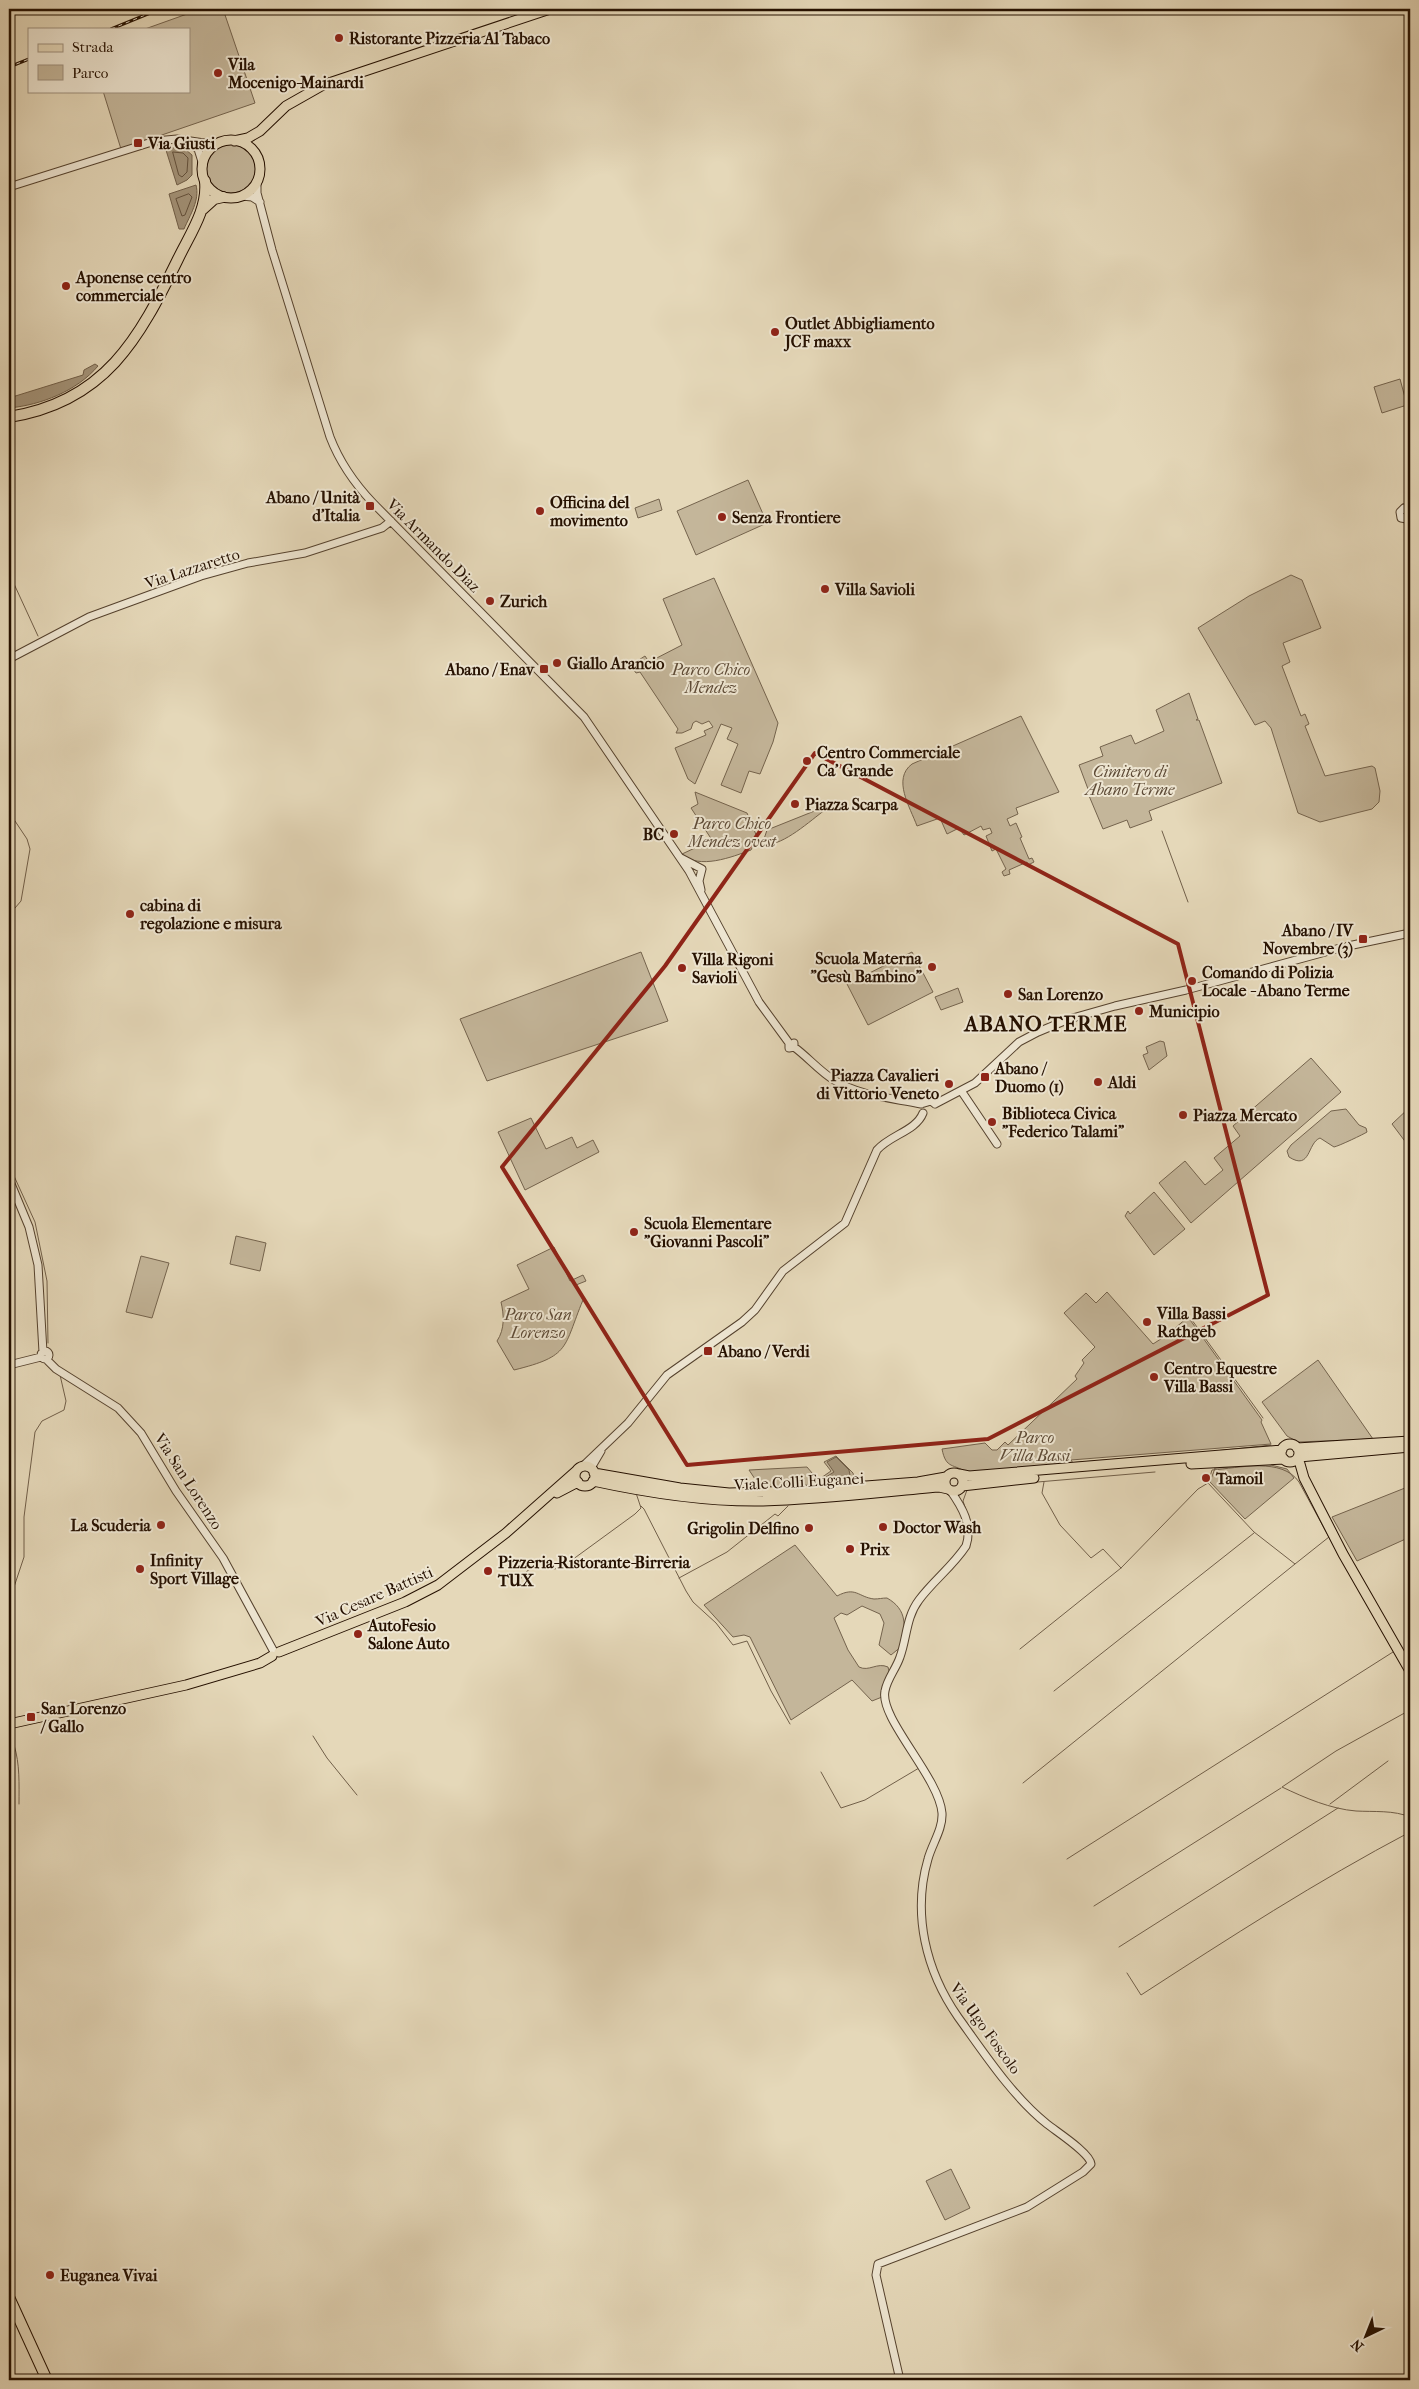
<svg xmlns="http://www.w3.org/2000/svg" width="1419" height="2389" font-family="'IM FELL French Canon',serif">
  <rect width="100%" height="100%" fill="#e5d8b9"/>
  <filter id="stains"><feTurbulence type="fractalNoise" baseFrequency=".004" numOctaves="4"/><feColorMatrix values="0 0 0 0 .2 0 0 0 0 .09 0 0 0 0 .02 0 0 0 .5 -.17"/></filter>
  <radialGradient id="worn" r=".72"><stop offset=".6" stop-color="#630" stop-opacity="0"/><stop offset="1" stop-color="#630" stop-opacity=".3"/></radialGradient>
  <path fill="#c4b69a" stroke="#74634d" d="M201 9H223L255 103 121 149 103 91H189V29H145Z
    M206 168a25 25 0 1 1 50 0a25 25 0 1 1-50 0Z
    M1400 379 1407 405 1382 413 1374 387Z
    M748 480 767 523 696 555 677 511Z
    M659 499 662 510 638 518 635 508Z
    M1291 575 1302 580 1321 628 1283 643 1290 662 1282 666 1301 716 1305 714 1309 724 1305 726 1325 776 1372 766 1375 768 1380 791 1379 802 1372 809 1320 822 1298 813 1271 728 1265 721 1255 725 1198 628 1249 596Z
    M714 578 778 723 773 742 760 774 749 771 741 793 721 785 738 744 727 739 732 728 721 724 695 784 688 779 675 748 706 735 704 731 713 727 709 721 702 724 696 721 693 723 691 729 682 733H676L678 729 640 672 636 673 632 667 634 663 645 656 649 662 682 645 663 599Z
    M1189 693 1198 719 1196 720H1199L1222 783 1149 811 1152 820 1130 828 1127 820 1103 829 1087 791 1088 789 1079 765 1103 756 1100 747 1131 735 1135 744 1164 731 1156 710Z
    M1021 716 1059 792 1016 808 1018 814 1007 819 1010 826 1016 823 1022 837 1020 838 1029 859 1032 858 1034 862 1028 865 1027 862 1009 870 1010 874 1004 876 1002 872 1006 869 996 849 992 851 986 836 992 833 990 828 983 830 981 826 964 835 959 828 947 834 940 818 917 826C910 807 892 779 912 764Z
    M695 792 747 813 757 837 751 850C732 857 699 870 682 854L712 840 691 808 698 804Z
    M822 808 825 810C811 820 783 846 766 844L764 839 767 830Z
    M641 952 668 1021 487 1081 460 1019Z
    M912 952 933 992 868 1025 847 984Z
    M958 988 963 1002 941 1010 935 997Z
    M1160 1041 1164 1042 1167 1056 1149 1070 1143 1055 1148 1053 1146 1047Z
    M1311 1058 1341 1092 1191 1223 1159 1183 1185 1161 1205 1185 1223 1170 1214 1158 1240 1136 1233 1126Z
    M1410 1107V1148L1392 1124Z
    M1346 1109 1359 1125 1366 1128 1367 1132C1364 1134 1339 1146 1334 1147L1320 1138C1307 1143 1311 1171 1289 1157L1287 1151 1291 1145 1331 1111Z
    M531 1118 546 1149 572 1137 577 1148 593 1140 599 1152 525 1190 498 1132Z
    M1154 1192 1185 1229 1154 1255 1125 1216 1128 1211 1130 1214Z
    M236 1236 266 1243 260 1271 230 1264Z
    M554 1247 570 1281 583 1275 586 1281 576 1285 583 1300C563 1348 571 1356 514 1370L497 1341C505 1329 504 1315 501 1302L529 1289 517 1265Z
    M141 1256 169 1263 152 1318 126 1312Z
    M1107 1292 1153 1344 1167 1335 1188 1317 1262 1420 1261 1422 1271 1444 1071 1460 1073 1463 967 1473C954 1463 946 1470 942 1449L985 1443 992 1450H997L1005 1442 1008 1445 1077 1379 1075 1376 1084 1363 1082 1360 1095 1347 1064 1313 1086 1293 1096 1303Z
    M1318 1360 1373 1439 1298 1442 1287 1436 1262 1402Z
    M836 1456 853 1473 855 1482 761 1488 749 1470 807 1467 818 1480 831 1471 824 1462Z
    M1267 1464 1287 1469 1294 1478 1245 1519 1210 1482 1215 1468Z
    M1410 1486V1537L1357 1561 1332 1517Z
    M795 1545 837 1596C856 1586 858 1597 874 1599 879 1599 882 1598 887 1598 908 1610 905 1626 902 1646L891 1655 879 1645 884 1623 880 1614 862 1606 847 1615 841 1613 834 1618 848 1650 859 1667C869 1672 877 1662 888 1667L889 1671 882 1697 872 1701 852 1680 791 1720 750 1637 744 1635 733 1637 704 1605Z
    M951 2169 970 2208 945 2220 926 2181Z"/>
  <path fill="#a4947a" stroke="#715f49" d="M165 147 185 149 192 155V175L187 180 177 185Z
    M196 185C200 200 190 215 184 229H179L169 194Z
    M95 364 98 366C77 391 41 405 9 408V398L83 375 84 370Z
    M836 1457 849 1470 850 1475 848 1478H827L826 1477 834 1472 827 1462Z"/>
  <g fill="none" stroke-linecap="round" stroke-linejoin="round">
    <path stroke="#64523d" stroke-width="1" d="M173 152 183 153 188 158 187 172 182 177 179 175Z
      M189 194 192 197 185 215 182 216 176 199Z"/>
    <path stroke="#715f49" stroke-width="1" d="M9 573 38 636
      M9 723 13 732 9 747
      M9 803 13 818 27 839 30 849 21 901 9 915
      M1162 831 1188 902
      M9 1165 35 1222 47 1281 48 1343
      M1189 1316 1263 1418
      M1215 1451 1271 1445
      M1068 1463 1181 1454
      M1044 1482 1042 1493 1060 1525 1091 1558 1103 1549 1121 1568
      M1026 1483 1155 1472
      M641 1506 644 1509 686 1591 693 1602 716 1623 733 1645 747 1641 771 1691 790 1724
      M966 1510 963 1501 967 1490
      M1329 1537 1295 1564 1254 1532 1208 1483 1212 1470C1239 1468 1282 1457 1299 1482L1337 1552
      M679 1578 727 1552 775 1514 778 1516 788 1506
      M520 1580C532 1559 542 1572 561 1568L635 1514 641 1508 636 1493
      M9 1602 24 1557V1517L35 1432 42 1421 64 1410 66 1401 60 1375
      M1020 1649 1121 1568 1198 1489 1208 1483
      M1406 1650 1410 1648
      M1405 1671 1410 1681
      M1054 1691 1254 1533
      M1410 1710 1336 1751 1282 1787C1305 1798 1331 1809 1356 1811 1374 1812 1394 1810 1410 1817
      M313 1736 327 1758 357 1795
      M9 1744 14 1745C20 1764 19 1784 19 1804
      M821 1772 841 1808 865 1800 919 1768
      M1023 1783 1295 1564
      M1330 1804 1388 1761
      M1067 1859 1393 1652
      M1094 1906 1281 1788
      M1119 1947 1338 1808
      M1127 1973 1141 1995C1229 1938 1317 1881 1410 1832"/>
    <g stroke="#55422e" stroke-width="9">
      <path id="minor" d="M187 141 198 149 203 165
        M257 181V193L272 250 330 437C340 463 354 483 373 503L584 717 689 871 759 1002 789 1043V1048L794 1047
        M9 187 155 141 177 139 211 144 220 143
        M242 196 252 197 260 202
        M1407 519 1401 518 1400 512 1404 508 1410 512
        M1407 519 1410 529
        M9 659 89 617 201 576 248 563 305 553 382 528 391 521
        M681 858 702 869 699 881 701 890
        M1348 946 1410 933
        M794 1043V1047C808 1057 819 1071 834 1080 859 1096 892 1098 921 1104
        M962 1092 997 1144
        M921 1104 931 1101 935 1104
        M935 1104 975 1083 1019 1042 1038 1032 1069 1019 1115 1006 1186 990 1340 948
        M9 1179 29 1227 38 1265 43 1352
        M41 1355a4 4 0 1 1 8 0a4 4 0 1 1-8 0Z
        M46 1359 56 1369 118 1408 141 1433 176 1491 223 1558 273 1650
        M9 1365 41 1357
        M583 1466 628 1423 667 1375 742 1322 755 1310 783 1271 845 1223 877 1150C890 1135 916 1131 923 1113
        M591 1468 601 1451
        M900 2380 876 2275 878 2264 1027 2207 1083 2172 1091 2164C1090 2153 1057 2132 1047 2124 1012 2096 984 2053 958 2017 926 1971 912 1914 928 1859 932 1844 943 1829 942 1813 939 1777 879 1718 885 1691 887 1679 896 1669 900 1657 907 1638 906 1617 919 1600 933 1581 953 1566 966 1546 973 1525 962 1507 950 1490"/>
    </g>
    <g stroke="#251000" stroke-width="11">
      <path id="major" d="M202 169a29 29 0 1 1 58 0a29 29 0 1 1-58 0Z
        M234 141 248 138 260 131 286 106 323 85 550 9
        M1281 1453a9 9 0 1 1 18 0a9 9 0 1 1-18 0Z
        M1297 1448 1410 1441
        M1298 1457 1304 1478 1343 1554 1410 1671
        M1299 1457 1410 1447
        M1191 1464 1284 1459
        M575 1476a10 10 0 1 1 20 0a10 10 0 1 1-20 0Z
        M945 1482a9 9 0 1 1 18 0a9 9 0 1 1-18 0Z
        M594 1473 680 1488 729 1493 801 1491 918 1482 946 1477
        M959 1474 969 1476 1282 1450
        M593 1481C648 1493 707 1502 763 1501 822 1499 881 1492 939 1487L948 1489
        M962 1486 1034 1478
        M557 1493 578 1482
        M279 1652 405 1602 438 1585 506 1533 576 1471
        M9 1724 186 1685 260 1663 272 1656"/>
    </g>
    <g stroke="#251000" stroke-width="12">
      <path id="highway" d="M203 209 214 199 223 197
        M9 417C105 402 139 339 178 259 190 234 208 209 205 181
        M9 2297 47 2380"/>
    </g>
    <use href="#minor" stroke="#eee6d2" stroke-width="7"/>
    <use href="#major" stroke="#e5d8b9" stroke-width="9"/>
    <use href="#highway" stroke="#e5d8b9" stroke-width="10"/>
    <g stroke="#251000" stroke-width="3">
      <path id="rail" d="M111 29 160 9
        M9 67 29 59"/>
    </g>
    <use href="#rail" stroke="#eee6d2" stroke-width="1" stroke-dasharray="4" stroke-linecap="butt"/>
  </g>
  <path fill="none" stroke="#8f2418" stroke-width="4" stroke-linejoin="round" d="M815 753 1178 944 1268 1295 988 1439 687 1465 502 1167 665 966Z"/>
  <g fill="#8f2418" stroke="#eee6d2" stroke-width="2">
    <circle cx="339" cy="38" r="5"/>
    <circle cx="218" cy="73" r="5"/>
    <rect x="133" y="138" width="10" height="10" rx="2.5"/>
    <circle cx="66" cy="286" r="5"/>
    <circle cx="775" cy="332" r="5"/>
    <rect x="365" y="501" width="10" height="10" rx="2.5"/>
    <circle cx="540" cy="511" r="5"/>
    <circle cx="722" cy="517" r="5"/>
    <circle cx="825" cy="589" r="5"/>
    <circle cx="490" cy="601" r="5"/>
    <circle cx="557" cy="663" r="5"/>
    <rect x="539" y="664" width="10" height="10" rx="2.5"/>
    <circle cx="807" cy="761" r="5"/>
    <circle cx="795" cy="804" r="5"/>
    <circle cx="674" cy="834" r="5"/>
    <circle cx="130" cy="914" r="5"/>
    <rect x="1358" y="934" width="10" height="10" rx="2.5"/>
    <circle cx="932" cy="967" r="5"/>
    <circle cx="682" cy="968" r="5"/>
    <circle cx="1192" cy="981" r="5"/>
    <circle cx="1008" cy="994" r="5"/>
    <circle cx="1139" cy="1011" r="5"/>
    <rect x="980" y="1072" width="10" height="10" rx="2.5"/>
    <circle cx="1098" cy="1082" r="5"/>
    <circle cx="949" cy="1084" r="5"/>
    <circle cx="1183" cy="1115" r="5"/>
    <circle cx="992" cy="1122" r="5"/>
    <circle cx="634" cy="1232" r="5"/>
    <circle cx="1147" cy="1322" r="5"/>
    <rect x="703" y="1346" width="10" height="10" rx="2.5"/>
    <circle cx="1154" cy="1377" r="5"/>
    <circle cx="1206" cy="1478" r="5"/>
    <circle cx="161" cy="1525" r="5"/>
    <circle cx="883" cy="1527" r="5"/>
    <circle cx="809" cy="1528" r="5"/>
    <circle cx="850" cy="1549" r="5"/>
    <circle cx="140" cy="1569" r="5"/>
    <circle cx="488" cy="1571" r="5"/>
    <circle cx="358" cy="1634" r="5"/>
    <rect x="26" y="1712" width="10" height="10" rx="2.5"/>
    <circle cx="50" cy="2275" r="5"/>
  </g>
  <g text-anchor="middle" stroke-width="4" stroke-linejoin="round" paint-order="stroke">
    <g font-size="16" font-weight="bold" fill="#251000" stroke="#eee6d2" text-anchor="start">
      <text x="349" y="44">Ristorante Pizzeria Al Tabaco</text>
      <text x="228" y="70">Vila<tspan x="228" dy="18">Mocenigo-Mainardi</tspan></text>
      <text x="148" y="149">Via Giusti</text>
      <text x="76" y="283">Aponense centro<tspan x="76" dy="18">commerciale</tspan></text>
      <text x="785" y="329">Outlet Abbigliamento<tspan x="785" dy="18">JCF maxx</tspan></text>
      <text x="360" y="503" text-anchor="end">Abano / Unità<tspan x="360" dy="18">d'Italia</tspan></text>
      <text x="550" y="508">Officina del<tspan x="550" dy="18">movimento</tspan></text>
      <text x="732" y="523">Senza Frontiere</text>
      <text x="835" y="595">Villa Savioli</text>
      <text x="500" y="607">Zurich</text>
      <text x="567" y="669">Giallo Arancio</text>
      <text x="534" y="675" text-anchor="end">Abano / Enav</text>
      <text x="817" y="758">Centro Commerciale<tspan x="817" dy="18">Ca' Grande</tspan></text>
      <text x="805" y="810">Piazza Scarpa</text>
      <text x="664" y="840" text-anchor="end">BC</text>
      <text x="140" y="911">cabina di<tspan x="140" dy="18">regolazione e misura</tspan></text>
      <text x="1353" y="936" text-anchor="end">Abano / IV<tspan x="1353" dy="18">Novembre (3)</tspan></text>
      <text x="922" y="964" text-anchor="end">Scuola Materna<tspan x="922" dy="18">"Gesù Bambino"</tspan></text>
      <text x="692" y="965">Villa Rigoni<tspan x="692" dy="18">Savioli</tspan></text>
      <text x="1202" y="978">Comando di Polizia<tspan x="1202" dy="18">Locale - Abano Terme</tspan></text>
      <text x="1018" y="1000">San Lorenzo</text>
      <text x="1149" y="1017">Municipio</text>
      <text x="995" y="1074">Abano /<tspan x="995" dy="18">Duomo (1)</tspan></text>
      <text x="939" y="1081" text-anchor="end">Piazza Cavalieri<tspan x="939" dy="18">di Vittorio Veneto</tspan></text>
      <text x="1108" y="1088">Aldi</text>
      <text x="1002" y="1119">Biblioteca Civica<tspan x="1002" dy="18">"Federico Talami"</tspan></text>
      <text x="1193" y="1121">Piazza Mercato</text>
      <text x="644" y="1229">Scuola Elementare<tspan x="644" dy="18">"Giovanni Pascoli"</tspan></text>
      <text x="1157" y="1319">Villa Bassi<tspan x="1157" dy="18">Rathgeb</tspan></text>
      <text x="718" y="1357">Abano / Verdi</text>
      <text x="1164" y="1374">Centro Equestre<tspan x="1164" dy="18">Villa Bassi</tspan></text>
      <text x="1216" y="1484">Tamoil</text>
      <text x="151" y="1531" text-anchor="end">La Scuderia</text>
      <text x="893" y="1533">Doctor Wash</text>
      <text x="799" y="1534" text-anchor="end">Grigolin Delfino</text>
      <text x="860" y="1555">Prix</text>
      <text x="150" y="1566">Infinity<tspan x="150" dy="18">Sport Village</tspan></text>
      <text x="498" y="1568">Pizzeria-Ristorante-Birreria<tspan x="498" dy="18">TUX</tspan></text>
      <text x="368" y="1631">AutoFesio<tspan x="368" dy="18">Salone Auto</tspan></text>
      <text x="41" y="1714">San Lorenzo<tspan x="41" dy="18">/ Gallo</tspan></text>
      <text x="60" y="2281">Euganea Vivai</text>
    </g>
    <g font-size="16" fill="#251000" stroke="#eee6d2">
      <text transform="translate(434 545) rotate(45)" y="6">Via Armando Diaz</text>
      <text transform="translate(192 568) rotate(-18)" y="6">Via Lazzaretto</text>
      <text transform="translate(189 1481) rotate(57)" y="6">Via San Lorenzo</text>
      <text transform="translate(799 1481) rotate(-3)" y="6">Viale Colli Euganei</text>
      <text transform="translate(374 1596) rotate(-24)" y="6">Via Cesare Battisti</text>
      <text transform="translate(986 2028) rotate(54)" y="6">Via Ugo Foscolo</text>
    </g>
    <g font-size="16" font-style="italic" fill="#5d4a36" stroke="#eee6d2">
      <text x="711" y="675">Parco Chico<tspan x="711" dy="18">Mendez</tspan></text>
      <text x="1130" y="777">Cimitero di<tspan x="1130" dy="18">Abano Terme</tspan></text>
      <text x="732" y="829">Parco Chico<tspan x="732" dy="18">Mendez ovest</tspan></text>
      <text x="538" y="1320">Parco San<tspan x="538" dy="18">Lorenzo</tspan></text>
      <text x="1035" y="1443">Parco<tspan x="1035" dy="18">Villa Bassi</tspan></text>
    </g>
    <g font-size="21" font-weight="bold" letter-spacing="1" fill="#251000" stroke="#eee6d2">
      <text x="1046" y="1031">ABANO TERME</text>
    </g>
  </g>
  <rect width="1419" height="2389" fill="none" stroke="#e5d8b9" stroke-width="30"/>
  <rect x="10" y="10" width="1399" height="2369" fill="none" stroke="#251000" stroke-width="2.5"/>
  <rect x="15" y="15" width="1389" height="2359" fill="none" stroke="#251000"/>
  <rect x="28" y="28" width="162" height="65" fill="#eee6d2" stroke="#9e907e"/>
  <rect x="38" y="44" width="25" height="8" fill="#e5d8b9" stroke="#9e907e"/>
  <text x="72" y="52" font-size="15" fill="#251000">Strada</text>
  <rect x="38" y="65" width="25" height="15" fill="#c4b69a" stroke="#9e907e"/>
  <text x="72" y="78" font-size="15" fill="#251000">Parco</text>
  <g transform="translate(1366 2336) rotate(223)" stroke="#eee6d2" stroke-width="4" paint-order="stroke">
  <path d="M0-4L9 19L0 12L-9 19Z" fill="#251000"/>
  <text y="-8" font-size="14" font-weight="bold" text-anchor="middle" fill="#251000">N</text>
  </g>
  <rect width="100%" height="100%" filter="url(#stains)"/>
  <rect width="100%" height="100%" fill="url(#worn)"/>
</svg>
